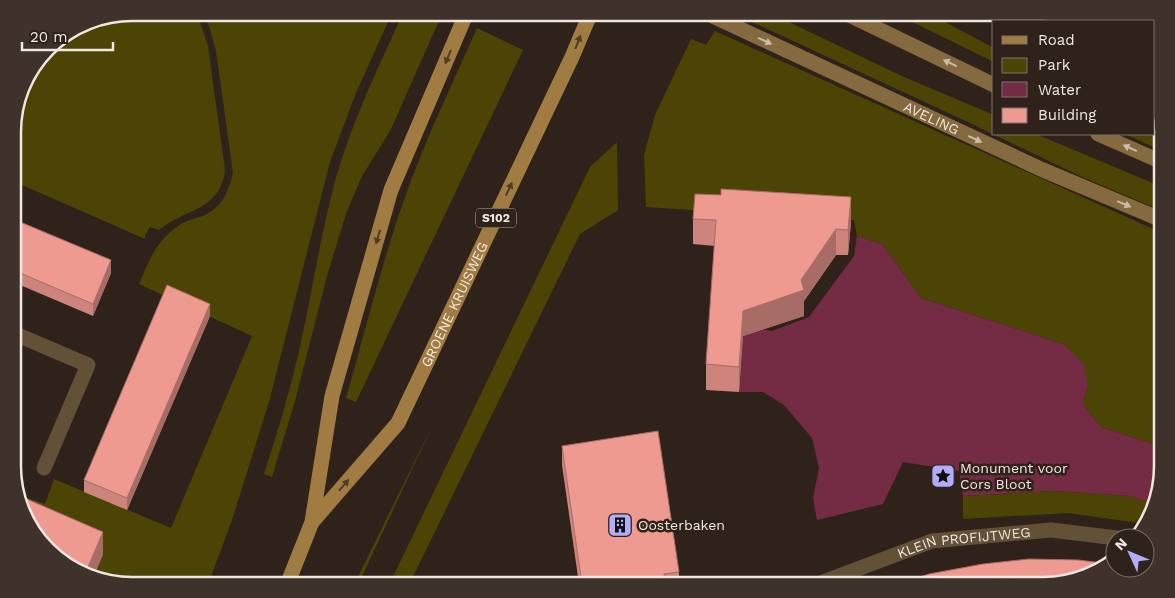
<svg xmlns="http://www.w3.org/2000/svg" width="1175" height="598" font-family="'Work Sans',sans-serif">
  <rect width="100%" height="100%" fill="#2f221a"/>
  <path fill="#4b4405" d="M132 13H197L208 46 225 170C220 211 186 208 159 230L150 227 145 235V239L13 181V124L25 79 53 42 87 22Z
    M205 13H392L356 93 330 162 269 402 232 520 208 585H132L94 576 31 524 19 495 45 504 54 479 171 528 252 336 139 284C149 260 158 238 181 224 188 220 196 218 203 216 223 207 228 192 233 173L216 51Z
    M403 13 438 12 442 14 391 129 361 178 346 214 327 276 295 401 272 477 264 474C278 431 291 387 301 342 312 291 320 240 333 189 349 128 377 70 403 13Z
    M733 13H770L904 77 994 115V134H1036L1162 187V211L1080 176 972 124Z
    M894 13H928L994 48V62Z
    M1009 13H1043L1080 21H1026Z
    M477 28 523 50 356 402 346 398C365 332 381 265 404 200 424 142 452 85 477 28Z
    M715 31 1162 233V355L1156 369 1162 372V447L1101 427 1083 405 1088 385 1063 344 921 298 882 244 857 236 854 220 646 207 644 155 655 115 691 39 706 45Z
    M1154 131 1162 135V151L1125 134H1154Z
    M617 142 618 210 580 234 409 585H389L590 167Z
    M435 420 358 585H354Z
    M1054 491 1130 496 1154 504 1150 519 1146 524 1068 513 963 519V496Z"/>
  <path fill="#732c44" d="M857 236 882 244 921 298 1063 344 1084 364 1088 385 1083 405 1101 427 1162 447V466L1154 504 1130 496 1054 491 963 496 959 471 903 462 883 504 817 520 813 498 819 468 812 438 784 405 763 392H739L744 326 772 331 809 317 854 256Z"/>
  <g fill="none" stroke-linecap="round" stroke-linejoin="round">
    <g stroke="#635137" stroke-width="15">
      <path d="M13 333 88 365 44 468"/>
      <path id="s1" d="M815 585 932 541 1051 530 1117 538"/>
    </g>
    <g stroke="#866a3f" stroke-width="15">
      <path id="s2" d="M704 12 1043 170 1162 220"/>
      <path d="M843 12 994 85"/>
      <path d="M1098 134 1162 162"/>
    </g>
    <g stroke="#a07c43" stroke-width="15">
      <path id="s3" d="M313 521 398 423 572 57 591 12"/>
      <path d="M287 585 312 522 332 396 391 190 467 12"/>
    </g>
  </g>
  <path fill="#cd847c" d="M721 195 851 223 848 255H836L804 301V316L743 336 739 392 706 390V364L715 246 693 244V219Z
    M13 219 111 273 93 316 13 282Z
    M210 316 127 510 84 492V480Z
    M562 446 679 572V585H571L579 584 562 465Z"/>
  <path fill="#a76c65" d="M851 197V223L848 255V230Z
    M836 229V255L804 301V316L743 336 739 392V367L743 311 801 280Z
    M111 260V273L93 316V304Z
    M210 304V316L127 510V498Z
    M103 532V555L94 576 85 574Z"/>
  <path fill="#ee9a90" stroke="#a76c65" d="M721 189 851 197 848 230 836 229 801 280 804 290 743 311 739 367 706 364 716 220 693 219 695 194 721 195Z
    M13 219 111 260 93 304 13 270Z
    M167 285 210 304 127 498 84 480Z
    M658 431 679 572 664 574 666 585H571L582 584 562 446Z
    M20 496 103 532 85 574 79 573 37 538Z
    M1029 559 1078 560 1111 564 1109 565 1050 585H895L929 574 983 564Z"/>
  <defs><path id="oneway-solid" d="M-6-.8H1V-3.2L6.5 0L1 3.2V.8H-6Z" transform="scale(1.25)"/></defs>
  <g fill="#cbbba8">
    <use href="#oneway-solid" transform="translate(765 41) rotate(25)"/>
    <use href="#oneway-solid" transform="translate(950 63) rotate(-154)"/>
    <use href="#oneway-solid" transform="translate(975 139) rotate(25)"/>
    <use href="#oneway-solid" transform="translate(1130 148) rotate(-156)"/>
    <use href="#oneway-solid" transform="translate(1124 204) rotate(23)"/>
  </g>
  <g fill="#513d26">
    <use href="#oneway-solid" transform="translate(578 42) rotate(-69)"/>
    <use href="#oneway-solid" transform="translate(448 57) rotate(113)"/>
    <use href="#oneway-solid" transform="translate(509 189) rotate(-65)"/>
    <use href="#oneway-solid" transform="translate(378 237) rotate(106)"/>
    <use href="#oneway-solid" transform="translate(344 485) rotate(-49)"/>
  </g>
  <defs>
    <g id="sight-square" transform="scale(1.25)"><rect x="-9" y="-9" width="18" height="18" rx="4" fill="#b2adf9" stroke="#2f221a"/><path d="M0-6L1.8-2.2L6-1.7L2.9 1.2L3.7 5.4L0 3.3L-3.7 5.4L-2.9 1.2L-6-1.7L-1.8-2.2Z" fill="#111"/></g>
    <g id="building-square" transform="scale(1.25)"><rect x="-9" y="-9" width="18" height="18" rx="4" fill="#b2adf9" stroke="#2f221a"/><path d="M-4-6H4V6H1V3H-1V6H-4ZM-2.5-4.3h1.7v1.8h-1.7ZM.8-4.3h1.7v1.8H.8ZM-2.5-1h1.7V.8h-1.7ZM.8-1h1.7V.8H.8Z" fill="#111"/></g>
  </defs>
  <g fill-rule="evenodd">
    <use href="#sight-square" x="943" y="476"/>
    <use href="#building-square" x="620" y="525"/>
  </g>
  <g text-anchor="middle" stroke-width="5" stroke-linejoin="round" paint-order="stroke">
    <rect fill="#2f221a" stroke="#b6aca5" stroke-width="1" x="476" y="208.5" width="40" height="19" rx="4"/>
    <g font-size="12" font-weight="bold" fill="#f0e7e1">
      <text x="496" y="222">S102</text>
    </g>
    <g font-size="14" fill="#f0e7e1" stroke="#2f221a">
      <text dy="5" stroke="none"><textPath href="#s2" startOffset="251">AVELING</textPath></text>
      <text dy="5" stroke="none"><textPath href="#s3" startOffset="261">GROENE KRUISWEG</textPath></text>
      <text dy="5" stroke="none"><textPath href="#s1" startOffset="156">KLEIN PROFIJTWEG</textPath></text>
    </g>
    <g font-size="14" fill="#f0e7e1" stroke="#2f221a" text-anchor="start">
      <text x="960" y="473">Monument voor<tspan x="960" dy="16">Cors Bloot</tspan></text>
      <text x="638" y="530">Oosterbaken</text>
    </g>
  </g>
  <path d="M0 0H1175V598H0ZM132 21H1043A111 111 0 0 1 1154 132V466A111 111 0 0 1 1043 577H132A111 111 0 0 1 21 466V132A111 111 0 0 1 132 21Z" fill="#3e322a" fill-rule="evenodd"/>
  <path fill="none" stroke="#f0e7e1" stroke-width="2.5" d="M132 21H1043A111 111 0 0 1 1154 132V466A111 111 0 0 1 1043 577H132A111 111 0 0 1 21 466V132A111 111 0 0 1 132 21Z"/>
  <rect x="992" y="20" width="162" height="115" fill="#2f221a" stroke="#7c716a"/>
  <rect x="1002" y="36" width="25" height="8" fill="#a07c43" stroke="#7c716a"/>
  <text x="1038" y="45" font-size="15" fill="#f0e7e1">Road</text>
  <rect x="1002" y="58" width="25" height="15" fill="#4b4405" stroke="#7c716a"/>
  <text x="1038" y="70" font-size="15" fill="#f0e7e1">Park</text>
  <rect x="1002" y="82" width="25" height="15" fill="#732c44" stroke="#7c716a"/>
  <text x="1038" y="95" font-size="15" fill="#f0e7e1">Water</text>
  <rect x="1002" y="108" width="25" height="15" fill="#ee9a90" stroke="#7c716a"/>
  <text x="1038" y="120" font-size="15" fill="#f0e7e1">Building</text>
  <g transform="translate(1130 553) rotate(314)"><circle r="24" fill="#2f221a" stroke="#7c716a"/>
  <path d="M0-4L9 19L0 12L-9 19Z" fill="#b2adf9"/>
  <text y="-8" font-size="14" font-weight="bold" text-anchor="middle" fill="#f0e7e1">N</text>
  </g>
  <path d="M22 42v8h91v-8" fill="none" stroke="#f0e7e1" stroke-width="2.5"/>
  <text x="30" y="42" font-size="15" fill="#f0e7e1" stroke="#2f221a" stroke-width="4" paint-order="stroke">20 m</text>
</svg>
